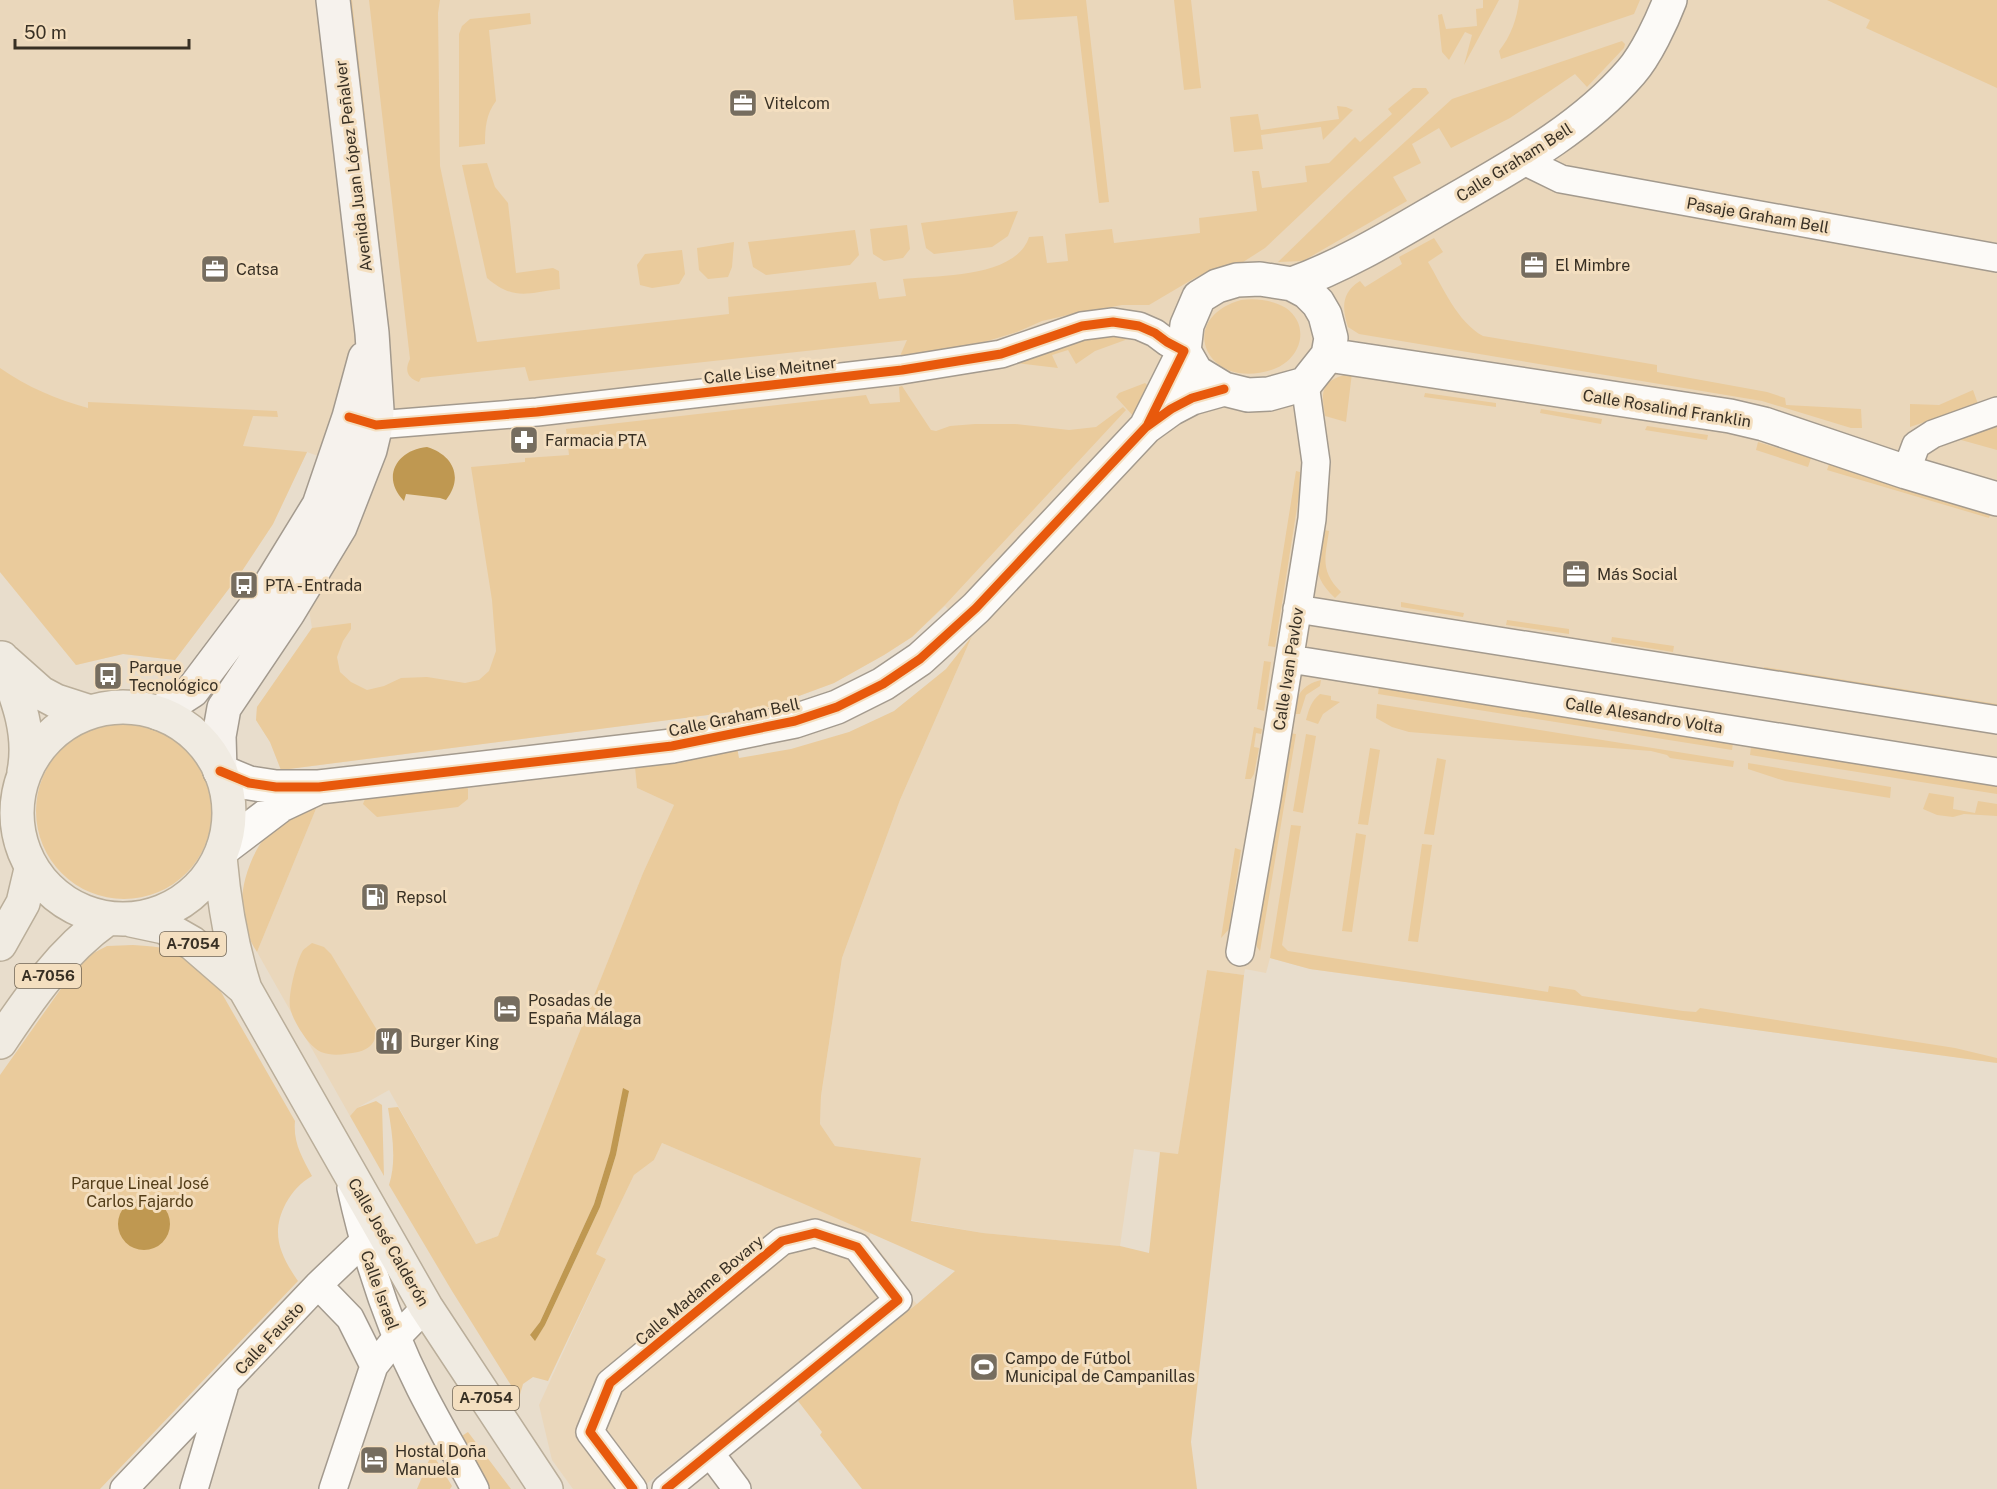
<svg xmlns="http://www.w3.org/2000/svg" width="1997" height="1489" font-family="'Public Sans',sans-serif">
  <rect width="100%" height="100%" fill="#e8ddcc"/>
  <path fill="#ead7bb" d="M0 0H1997V1063L1310 969 1270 958 1266 973 1245 969 1244 975 1207 970 1178 1155 1134 1149 1120 1246 983 1233 910 1220 921 1158 835 1146 820 1124 821 1096 842 958 900 800 972 636 945 606 912 637 884 655 834 683 769 707 281 770 270 742 256 720 257 707 312 628 309 610 375 477 307 452 273 524 240 574 175 660 123 654 76 665 0 572Z
    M635 768 637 788 674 805 643 873 498 1236 476 1244 389 1090 357 1108 350 1116 257 952 318 804 367 794 464 782Z
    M662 1143 871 1232 869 1238 900 1276 903 1290 917 1304 807 1388 809 1392 798 1401 780 1379 640 1489H573L552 1460 539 1405 606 1259 596 1254 634 1175 654 1160Z"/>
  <path fill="#eacb9c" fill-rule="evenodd" d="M347 0H352L390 336 391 367H386Z
    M369 0H440L438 13 440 166 477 342 729 314 728 297 876 282 879 299 906 296 903 279C939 275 1016 278 1029 237L1043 236 1047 263 1068 261 1065 234 1112 229 1114 243 1200 233 1199 218 1257 211 1252 171H1259L1262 188 1307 182 1305 166 1329 163 1355 137 1360 142 1392 114 1388 109 1413 88H1426L1429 93 1265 248 1240 264 1214 269 1193 279 1149 305H1122L1068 315 1042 321 1017 332 971 346 904 358 900 356 907 340 529 381 525 367 421 378 419 382C408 378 404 371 410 359Z
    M1013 0H1086L1109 202 1099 203 1077 16 1015 20Z
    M1174 0H1191L1201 88 1184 90Z
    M1483 0H1499L1464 65 1472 35 1465 32 1449 60 1442 52 1438 15 1442 14 1446 29 1477 26 1476 9 1483 8Z
    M1519 0H1640L1634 14 1501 59 1499 51C1511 36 1517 19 1519 0Z
    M1827 0H1997V88L1866 28 1870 20Z
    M530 13 531 24 489 30 496 101C486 114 485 128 485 144L459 147V34L462 26 470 19Z
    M1622 41 1625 44 1624 48 1587 87 1575 74 1510 118 1451 148 1439 128 1412 144 1421 163 1393 177 1407 201 1303 261 1278 262 1351 191 1452 99Z
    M1337 106 1346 107 1353 110 1323 140 1321 127 1261 135 1263 149 1234 152 1230 117 1258 114 1261 130 1339 119Z
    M487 163 495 187 508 203 516 273 553 268 559 271 560 289C527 293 514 301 487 278L462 165Z
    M1018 211 1008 236 992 247 934 254 926 248 921 223Z
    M907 225 910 249 903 258 884 261 873 254 870 229Z
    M855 230 859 255 850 265 766 275 753 267 748 242Z
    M1434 238 1443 252 1428 262C1443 287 1457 322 1483 336L1657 365V372L1767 392 1785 398 1786 405 1861 409 1862 428H1851L1762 401 1359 334 1348 327C1342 308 1341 293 1360 281L1365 287 1402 264 1399 257Z
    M734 242 732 267 728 277 708 279 699 270 697 248Z
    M682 250 685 274 679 284 652 288 640 285 637 265 645 254Z
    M1241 300C1256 298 1273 300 1286 308 1311 326 1301 359 1274 369 1207 393 1174 319 1241 300Z
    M1083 332 1139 335 1095 351 1076 364 1068 350 1052 355 1058 368 999 361Z
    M0 368C27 387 56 399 88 408V402L277 411 278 417 253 416 243 446 307 452 273 524 240 574 175 660 123 654 76 665 0 572Z
    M1352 373 1346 422 1325 416C1320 387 1323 380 1352 373Z
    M1145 383 1151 388 1135 418 1116 397 1119 393Z
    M902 386 931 430 936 431 950 426 975 424H1015L1069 430 1096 427 1123 407 1126 410 945 605 912 637 884 655 834 683 769 707 281 770 270 742 256 720 257 707 312 628 351 623V629L343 641 337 657 340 672 351 682 367 690 384 686 401 678 427 677 465 683 479 680 489 671 496 651 492 600 471 467 525 462V458L569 455 566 429 866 395 870 404 900 402 899 387Z
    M1973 390 1978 404 1910 427V404L1939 405Z
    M1425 393 1496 403V407L1424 397Z
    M1541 409 1602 419 1601 424 1540 413Z
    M1997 422V450L1954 438Z
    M1647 426 1708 435 1707 440 1645 430Z
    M1758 442 1811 458 1808 467 1756 450Z
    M1829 464 1991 512 1989 518 1827 470Z
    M1296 471 1300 472 1299 495 1275 647 1268 646Z
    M1320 529 1329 531C1325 558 1320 571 1341 592L1335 598C1310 574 1316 560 1320 529Z
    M1401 602 1464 613 1463 617 1401 607Z
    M1507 620 1569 629V634L1506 625Z
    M972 636 900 800 842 958 821 1096 820 1124 835 1146 921 1158 911 1221 983 1233 1120 1246 1149 1253 1160 1152 1178 1154 1207 970 1244 975 1191 1442 1197 1489H862L820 1435 822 1432 798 1401 809 1392 807 1389 917 1304 955 1271C858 1227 761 1185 662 1143L654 1160 634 1175 596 1254 606 1259 548 1381 533 1377 523 1384 519 1398 452 1291 389 1185C397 1160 392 1133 388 1108L398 1107 476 1244 498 1236 643 873 674 805 637 788 635 768 565 774 737 747 739 758 791 749 849 732 894 711 946 669ZM629 1091 616 1155 600 1207 545 1325 535 1340 530 1336 540 1322 594 1204Z
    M1612 637 1674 646 1673 652 1611 642Z
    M1264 661 1271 662 1264 711 1257 709Z
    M1764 667 1997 704V712L1763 673Z
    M1321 680 1320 686 1306 695 1300 714H1293C1296 695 1302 685 1321 680Z
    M1379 687 1733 743 1732 750 1378 694Z
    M1320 694 1331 696V700L1340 702 1323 714 1318 724 1306 720C1309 709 1311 701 1320 694Z
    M1377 704 1734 761 1733 767 1670 758 1667 755 1651 751 1409 732 1392 727 1376 718Z
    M36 811a88 88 0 1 1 176 0a88 88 0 1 1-176 0Z
    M1254 727 1262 729 1261 734 1256 733 1254 747 1259 748 1254 774 1251 779H1245Z
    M1288 733 1296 734 1260 951 1257 947 1255 936Z
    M1306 734 1316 736 1303 813 1293 811Z
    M1751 747 1997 786V794L1750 755Z
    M1370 748 1380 750 1368 825 1358 824Z
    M1437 758 1446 760 1434 835 1424 834Z
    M1748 763 1891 787 1890 798 1785 781 1748 769Z
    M464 782 468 789V799L458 807 377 817 363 804 367 794Z
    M1929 793 1954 797 1953 809 1975 813 1978 801 1997 804V816L1964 814 1953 817 1937 815 1923 809Z
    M318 804 257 952C250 941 245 930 243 918 237 887 254 841 280 822 291 814 306 810 318 804Z
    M1291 825 1301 826 1282 945 1288 951 1548 992 1549 986 1575 990 1582 996 1683 1011 1696 1012 1700 1008 1955 1048 1997 1058V1063L1310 969 1270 958Z
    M1356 833 1366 835 1352 932 1342 931Z
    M1422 844 1432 845 1418 942 1408 941Z
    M1235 848 1241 850 1229 929 1221 938Z
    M312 943 324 947 331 954 377 1030C376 1042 370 1049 358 1052 345 1054 334 1057 321 1052 309 1047 292 1020 290 1007 288 995 296 963 302 952 304 948 309 946 312 943Z
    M133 945C172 947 185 951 213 978L295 1121C293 1143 302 1157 312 1176 300 1183 293 1191 286 1203 270 1233 280 1255 298 1281L100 1489H0V1075L82 959 107 946Z
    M376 1101 382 1105 384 1176 350 1116 357 1108Z
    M468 1432 511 1489H485L457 1439Z
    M432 1453 452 1486 450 1489H417Z"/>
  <path fill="#bf9851" d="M427 447C453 455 464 477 446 500L440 498 406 494 404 501C381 478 396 450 427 447Z
    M623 1088 629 1091 616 1155 600 1207 545 1325 535 1341 530 1335 540 1322 594 1204 610 1152Z
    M118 1224a26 26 0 1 1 52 0a26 26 0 1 1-52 0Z"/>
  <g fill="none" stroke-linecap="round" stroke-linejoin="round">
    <g stroke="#a39a8e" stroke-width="30">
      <path id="minor" d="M1522 160 1561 179 1997 258
        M356 419 376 425 537 412 902 370 1001 354 1082 326 1113 322 1139 326 1155 333 1167 342 1184 351
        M1906 472 1916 445 1933 434 1997 411
        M1297 609 1997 720
        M1290 659 1997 772
        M1240 952 1267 798 1312 519 1316 462 1305 384
        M351 1188C366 1256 388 1325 420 1388 437 1422 457 1455 475 1489
        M318 1285 350 1318 374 1366
        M710 1453 737 1489
        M124 1489 318 1285 363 1242
        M194 1489 224 1388
        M333 1489 374 1366 397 1337 426 1307
        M633 1489 590 1432 610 1383 782 1241 815 1233 857 1247 898 1300 666 1489"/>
    </g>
    <g stroke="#a39a8e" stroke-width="36">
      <path id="tertiary" d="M1260 279 1292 284 1307 292 1318 303 1325 315 1331 338 1328 355 1305 384 1269 394 1248 395 1224 389 1196 372 1184 351 1187 325 1199 297 1217 286 1237 280Z
        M1292 284C1345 265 1394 235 1442 207 1509 168 1580 131 1631 72 1646 55 1662 21 1670 0
        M1328 355 1730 416 1764 424 1906 472 1997 499
        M1147 425 1184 351
        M220 771 249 783 276 787H319L672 746 795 721 837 707 883 684 920 659 976 608 1146 427 1171 409 1192 398 1224 389
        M223 849 281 805 315 789"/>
    </g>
    <g stroke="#a39a8e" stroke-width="36">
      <path id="secondary" d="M158 713 192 691 262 598 319 505 349 417 365 358
        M220 771 219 736 224 708 288 613 340 527 370 450 376 425 377 410 372 333 333 0"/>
    </g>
    <g stroke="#baae9a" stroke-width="36">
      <path id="primary" d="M2 658C16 695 32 731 24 772
        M5 661 41 693 56 701 90 712
        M17 813a106 106 0 1 1 212 0a106 106 0 1 1-212 0Z
        M220 857C224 903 231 945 245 989L426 1307 546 1489
        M131 920 164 927 192 943 245 989
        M0 944 23 903 31 869
        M0 1042C30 997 62 951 107 919"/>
    </g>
    <use href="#minor" stroke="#fcfaf7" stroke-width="27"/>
    <use href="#tertiary" stroke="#fcfaf7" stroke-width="33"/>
    <use href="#secondary" stroke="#f6f2ed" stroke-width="33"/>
    <use href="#primary" stroke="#f0ebe2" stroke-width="33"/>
    <g stroke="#f4dfc0" stroke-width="13">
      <path id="cycleway" d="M349 417 376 425 537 412 902 370 1001 354 1082 326 1113 322 1139 326 1155 333 1167 342 1184 351 1148 424
        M220 771 249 783 276 787H319L672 746 795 721 837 707 883 684 920 659 976 608 1146 427 1171 409 1192 398 1224 389
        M633 1489 590 1432 610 1383 782 1241 815 1233 857 1247 898 1300 666 1489"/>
    </g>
    <use href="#cycleway" stroke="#e8590c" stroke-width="9"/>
  </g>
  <defs>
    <g id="office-square" transform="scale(1.5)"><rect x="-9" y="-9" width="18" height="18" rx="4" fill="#766d5f" stroke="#f4dfc0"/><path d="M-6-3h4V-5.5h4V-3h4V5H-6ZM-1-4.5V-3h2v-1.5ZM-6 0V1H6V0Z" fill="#fff"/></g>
    <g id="pharmacy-square" transform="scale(1.5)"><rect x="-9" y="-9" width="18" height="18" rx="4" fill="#766d5f" stroke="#f4dfc0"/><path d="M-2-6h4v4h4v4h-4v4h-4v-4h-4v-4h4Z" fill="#fff"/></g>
    <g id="bus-square" transform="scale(1.5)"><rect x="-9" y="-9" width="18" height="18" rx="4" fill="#766d5f" stroke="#f4dfc0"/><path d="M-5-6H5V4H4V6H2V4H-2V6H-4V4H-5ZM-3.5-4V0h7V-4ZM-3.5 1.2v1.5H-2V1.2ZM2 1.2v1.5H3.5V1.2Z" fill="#fff"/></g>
    <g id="fuel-square" transform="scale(1.5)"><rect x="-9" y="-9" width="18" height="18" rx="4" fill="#766d5f" stroke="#f4dfc0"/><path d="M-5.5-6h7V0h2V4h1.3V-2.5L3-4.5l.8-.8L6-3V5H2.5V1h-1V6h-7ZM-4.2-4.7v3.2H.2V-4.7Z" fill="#fff"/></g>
    <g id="hotel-square" transform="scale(1.5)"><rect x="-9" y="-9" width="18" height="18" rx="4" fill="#766d5f" stroke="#f4dfc0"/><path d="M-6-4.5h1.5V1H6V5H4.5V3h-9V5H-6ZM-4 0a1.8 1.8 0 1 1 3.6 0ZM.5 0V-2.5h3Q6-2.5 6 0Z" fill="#fff"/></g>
    <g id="restaurant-square" transform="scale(1.5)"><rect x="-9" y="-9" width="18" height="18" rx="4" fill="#766d5f" stroke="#f4dfc0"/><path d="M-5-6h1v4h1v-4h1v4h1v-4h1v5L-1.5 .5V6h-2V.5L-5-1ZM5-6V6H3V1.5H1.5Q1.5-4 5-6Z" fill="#fff"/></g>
    <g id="stadium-square" transform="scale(1.5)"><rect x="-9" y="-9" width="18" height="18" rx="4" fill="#766d5f" stroke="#f4dfc0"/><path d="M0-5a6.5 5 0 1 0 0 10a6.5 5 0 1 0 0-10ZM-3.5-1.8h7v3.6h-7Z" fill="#fff"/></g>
  </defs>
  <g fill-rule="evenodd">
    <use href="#office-square" x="743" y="103"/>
    <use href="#office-square" x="1534" y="265"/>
    <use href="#office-square" x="215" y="269"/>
    <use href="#pharmacy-square" x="524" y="440"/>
    <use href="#office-square" x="1576" y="574"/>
    <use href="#bus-square" x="244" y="585"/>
    <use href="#bus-square" x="108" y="676"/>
    <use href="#fuel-square" x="375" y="897"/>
    <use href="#hotel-square" x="507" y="1009"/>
    <use href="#restaurant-square" x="389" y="1041"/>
    <use href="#stadium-square" x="984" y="1367"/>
    <use href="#hotel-square" x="374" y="1460"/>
  </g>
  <g text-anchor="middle" stroke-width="6" stroke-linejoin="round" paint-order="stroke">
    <g fill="#f4dfc0" stroke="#706453" stroke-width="1.5">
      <rect x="160" y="932" width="66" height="24" rx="4.5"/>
      <rect x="15" y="964" width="66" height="24" rx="4.5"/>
      <rect x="453" y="1386" width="66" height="24" rx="4.5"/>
    </g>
    <g font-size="15" font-weight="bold" fill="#383024">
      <text x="193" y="949">A-7054</text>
      <text x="48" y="981">A-7056</text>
      <text x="486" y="1403">A-7054</text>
    </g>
    <g font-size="16" fill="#383024" stroke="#f4dfc0" text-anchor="start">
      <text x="764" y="109">Vitelcom</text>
      <text x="1555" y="271">El Mimbre</text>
      <text x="236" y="275">Catsa</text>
      <text x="545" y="446">Farmacia PTA</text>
      <text x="1597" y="580">Más Social</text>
      <text x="265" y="591">PTA - Entrada</text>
      <text x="129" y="673">Parque<tspan x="129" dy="18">Tecnológico</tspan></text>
      <text x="396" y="903">Repsol</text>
      <text x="528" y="1006">Posadas de<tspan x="528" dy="18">España Málaga</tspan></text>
      <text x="410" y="1047">Burger King</text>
      <text x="1005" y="1364">Campo de Fútbol<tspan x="1005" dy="18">Municipal de Campanillas</tspan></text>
      <text x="395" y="1457">Hostal Doña<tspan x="395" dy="18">Manuela</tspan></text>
    </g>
    <g font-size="16" fill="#383024" stroke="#f4dfc0">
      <text transform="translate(1514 162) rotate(-32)" y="6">Calle Graham Bell</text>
      <text transform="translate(353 166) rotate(-97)" y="6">Avenida Juan López Peñalver</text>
      <text transform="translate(1758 215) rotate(10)" y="6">Pasaje Graham Bell</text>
      <text transform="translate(770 370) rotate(-7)" y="6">Calle Lise Meitner</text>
      <text transform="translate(1667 408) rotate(9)" y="6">Calle Rosalind Franklin</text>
      <text transform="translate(1288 669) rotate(-81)" y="6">Calle Ivan Pavlov</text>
      <text transform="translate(1644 715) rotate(9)" y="6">Calle Alesandro Volta</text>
      <text transform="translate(734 717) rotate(-12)" y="6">Calle Graham Bell</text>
      <text transform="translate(389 1242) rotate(60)" y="6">Calle José Calderón</text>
      <text transform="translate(380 1290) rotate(70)" y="6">Calle Israel</text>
      <text transform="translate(699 1290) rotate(-40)" y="6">Calle Madame Bovary</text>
      <text transform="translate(269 1338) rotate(-47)" y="6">Calle Fausto</text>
    </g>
    <g font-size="16" fill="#533d18" stroke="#f4dfc0">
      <text x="140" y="1189">Parque Lineal José<tspan x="140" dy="18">Carlos Fajardo</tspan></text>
    </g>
  </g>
  <path d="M15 39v9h174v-9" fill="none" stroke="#383024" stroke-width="3"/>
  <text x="24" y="39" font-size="18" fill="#383024" stroke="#f4dfc0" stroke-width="4.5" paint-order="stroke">50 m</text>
</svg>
